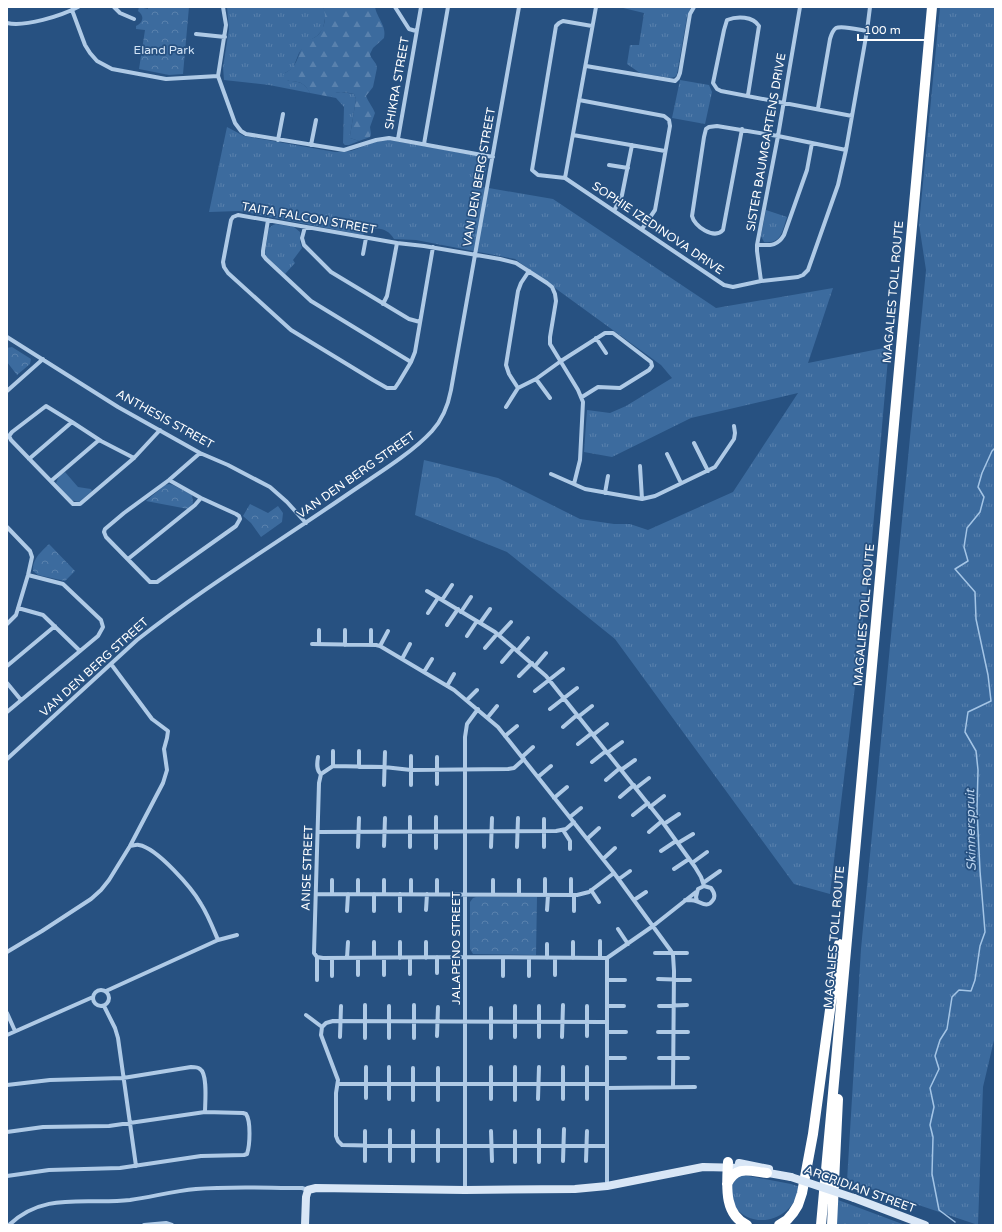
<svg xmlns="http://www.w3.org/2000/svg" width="1002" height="1232" font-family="'Varela Round',sans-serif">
  <defs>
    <pattern id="grass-tufts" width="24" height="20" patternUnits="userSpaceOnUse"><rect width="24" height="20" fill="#3c6b9e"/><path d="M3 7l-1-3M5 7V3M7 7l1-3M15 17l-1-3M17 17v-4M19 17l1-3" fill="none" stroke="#5981ad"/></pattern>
    <pattern id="forest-firs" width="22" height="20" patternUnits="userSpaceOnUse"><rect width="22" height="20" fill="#3c6b9e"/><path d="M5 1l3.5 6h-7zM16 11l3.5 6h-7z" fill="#5981ad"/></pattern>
    <pattern id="park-crowns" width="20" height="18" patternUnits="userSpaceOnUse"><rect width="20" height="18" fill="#3c6b9e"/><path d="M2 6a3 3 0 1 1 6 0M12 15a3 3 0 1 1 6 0" fill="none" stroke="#5981ad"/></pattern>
  </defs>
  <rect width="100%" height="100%" fill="#275181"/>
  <path fill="url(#grass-tufts)" d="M227 7H323L326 13 323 29 317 36 307 42 299 53 293 68 285 73 288 81C299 81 305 83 310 93L269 85 224 80 223 67 229 29Z
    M619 7H691L687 17 677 74 675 77 670 78 640 73 627 64 630 45H639L644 13Z
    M940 7H995V1036L983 1087 978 1225 847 1181 861 949 926 270 919 224Z
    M680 80 709 85 712 92 705 124 672 118Z
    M341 92 354 94 356 99 350 136V138L359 141 349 145H345L343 143 344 107 336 98 331 97 333 93Z
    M227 127 244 136 335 152 351 151 375 142 389 140 478 156 484 159 487 165 483 187 553 199 716 308 833 288 808 363 889 347 870 562 830 894 794 884 615 639 507 552 415 515 424 460 498 478 580 519 614 524H630L648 530 733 492 798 393 691 418 612 457 584 452 587 410 610 413 626 406 672 378 661 365 515 259 416 240 394 239C387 227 373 225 363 235L239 211 209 212Z
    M766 210 787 217C782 231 782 244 764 242L761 236Z
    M276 224 294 227 300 232V242L302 248 293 260 295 263 285 274 267 257 265 253 269 228 273 225Z
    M743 1175 791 1184 800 1187C793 1220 754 1232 734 1206 730 1201 732 1189 732 1182L736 1176Z
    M838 1200 905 1225H836Z"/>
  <path fill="url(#forest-firs)" d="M323 7H375C377 18 387 26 384 38L373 48 370 54 371 57 376 64 377 68 373 87 366 96C368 102 373 107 375 113L370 127 371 134 370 137 359 141 350 138V136L356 99 354 94C347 93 336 89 331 97L310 93C300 74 289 87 283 76 285 72 289 71 292 68 299 61 299 48 307 41 310 39 315 38 318 35 325 28 327 16 323 7Z"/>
  <path fill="url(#park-crowns)" d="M139 7 148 9V7H189L183 74 169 75 139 69 145 30 136 29V26C143 23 145 16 138 11Z
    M12 347 31 359 30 364 17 375 7 362V348Z
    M169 484 173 485 192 495 193 503 188 509 146 501 165 485Z
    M250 504 268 513 278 506 283 513 282 522 261 537 251 523 243 516Z
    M49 544 75 571 65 581 38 575 33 571C32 559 41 552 49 544Z
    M476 897H537L536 955 473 954 470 949V902L473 898Z"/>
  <path fill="#3c6b9e" d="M65 472 78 487 91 489 92 491 79 502 70 500 56 483 59 476Z"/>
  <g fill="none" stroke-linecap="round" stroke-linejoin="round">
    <path stroke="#a4c5e6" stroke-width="1.5" d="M955 1222 939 1210 932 1174 933 1137 930 1125 934 1107 930 1088 939 1069 935 1056 940 1040 947 1029 952 997 959 990 971 991 975 980 980 946 985 932 980 871 977 810 978 770 976 751 965 732 968 712 991 701 988 675 976 619 975 592 955 569 968 561 964 547 967 528 980 512 984 497 978 487 982 473 992 451 995 448"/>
    <path stroke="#afcae6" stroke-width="4" d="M114 7 120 13 134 19
      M223 7 226 25 218 76 235 123 241 131 246 134 344 150 376 140 389 138 493 157
      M395 7 409 29 416 31
      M72 10 85 45 90 53 97 61 112 69 166 79 218 76
      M7 23C25 27 61 16 78 7
      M592 26 563 21 559 23 556 26 532 170 538 175 565 178 724 285 733 287 761 281 798 277 803 275 808 270 838 185 846 150 867 31 870 7
      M196 34 225 37
      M586 66 675 81 678 78 680 73 690 14 694 7
      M748 95 759 26C753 16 737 16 727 20L724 30 713 83 717 89 721 91 852 116
      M579 100 664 116 669 120 670 126 655 210 642 229
      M818 108 830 39C831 36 832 31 836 28 842 25 860 30 867 31
      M742 129 723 230C714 240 694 226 692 216L704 137 706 129 709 127 717 126 778 136 846 150
      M573 135 665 151
      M398 139 421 7
      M278 140 283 114
      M424 144 448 7
      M311 145 316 120
      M609 165 628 168
      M565 178 596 7
      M614 211 622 195 632 145
      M268 220 263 251V255L266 259 311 301 411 362
      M305 227 302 238 304 245 331 272 409 319 420 322
      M757 245C769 245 777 247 784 235L807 170 812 143
      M433 247 415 352 411 362 399 382 395 388H387L373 380 291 330 228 273 224 267 223 262 231 220 233 217 238 215 397 243 424 246 500 259 516 263 547 283 552 287 555 294 556 301 550 337V344L578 390 583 402 580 460 574 484
      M363 254 366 238
      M761 281 757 251V245L778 136 800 7
      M383 304 387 296 397 243
      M7 337 118 407 200 453 228 465 270 487 287 502 306 523
      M596 338 606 353
      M536 379 550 398
      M518 388 509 374 506 365 518 291 521 283 529 271
      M7 391 43 359
      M506 407 518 388 536 379 561 361 605 333H613L617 336 651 362 652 366 649 370 620 388 598 387 582 397
      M694 443 708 471
      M667 454 681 483
      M134 458 101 441 72 422 46 406 12 432 9 436 11 440 71 502 73 504H80L134 458 160 430
      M29 459 72 422
      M640 466 642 499
      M551 474 585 489 642 499 655 496 715 467 734 439 735 433 734 426
      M169 480 201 498 236 514 239 516 240 519 236 526 157 582H150L106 537 104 532 105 529 124 513 169 480 200 453
      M51 481 99 440
      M605 493 608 476
      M7 527 30 551 32 557 28 575 16 615 7 624
      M128 559 195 505 201 498
      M427 591 495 632 546 676 661 820 695 867 701 877 704 886
      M442 600 452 585
      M18 608 43 615 80 651
      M461 612 471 597
      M428 613 438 598
      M480 623 490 609
      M447 625 458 609
      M499 635 511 622
      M467 636 477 621
      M312 644 376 645 380 646 454 690 498 727 614 873 671 951 673 955 674 971 673 1087
      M319 644V630
      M345 645V630
      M371 645V630
      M380 646 388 631
      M485 648 497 634
      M517 651 528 638
      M402 659 410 644
      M502 662 514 648
      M111 664 152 719 168 731 167 738 164 749 167 770 163 783 130 846
      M7 666 55 626
      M535 666 546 653
      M424 672 432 659
      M519 676 532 663
      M7 683 21 700
      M447 686 454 674
      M535 691 563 669
      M467 700 477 690
      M550 709 577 688
      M7 712 98 636 103 627 101 620 63 584 28 575
      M488 717 497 706
      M578 717 592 706
      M563 727 577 715
      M593 735 607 724
      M505 736 517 726
      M578 744 592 733
      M333 751V766
      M607 753 622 742
      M522 757 533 747
      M7 759 137 640C204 587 277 543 348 494 374 476 411 454 432 431 443 419 448 406 451 390L519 7
      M592 762 606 751
      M359 767V751
      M621 770 635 760
      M321 774 333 766 384 767 411 770 508 769 514 768 524 759
      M538 777 551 766
      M606 780 620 768
      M437 784V757
      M384 785 385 752
      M411 785V756
      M636 788 649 778
      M620 797 634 785
      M554 798 567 787
      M650 807 664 796
      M633 815 648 803
      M570 817 581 808
      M664 824 679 814
      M563 830 570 841V849
      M318 832 556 831 566 829 574 822
      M649 832 662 821
      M587 839 599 828
      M678 843 693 834
      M384 846 385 818
      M358 847 359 818
      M410 847V817
      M491 847 492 818
      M517 847 518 818
      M544 847V819
      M436 848V817
      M661 851 676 841
      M603 859 615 848
      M692 863 707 852
      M674 869 689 859
      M619 879 630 871
      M384 880V894
      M411 880V894
      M703 883 720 871
      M591 890 599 902
      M317 894 577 895 589 892 614 873
      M332 894V880
      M358 894V880
      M374 894V911
      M400 894V911
      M437 894V880
      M493 894V880
      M519 895V880
      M545 895V879
      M571 895V879
      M634 900 646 892
      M685 900C689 900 693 900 696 901 702 903 708 908 713 900 716 896 714 892 711 888L704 886 698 889 696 897 697 901
      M426 910 427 894
      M547 910 548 895
      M347 911 348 894
      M574 911V895
      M618 929 628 944
      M7 952 42 931 91 899 101 890 109 880 130 846C133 846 136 844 139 845 157 848 192 888 201 904 208 915 213 928 218 940
      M655 953H687
      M317 957 323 958 466 957 607 958
      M347 958 348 942
      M374 958V942
      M400 958V942
      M426 958V942
      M547 958V944
      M573 958V942
      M600 958V941
      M607 958V1186
      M607 958 653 926 696 892
      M437 973V957
      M410 974V958
      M358 975V958
      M384 975V958
      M555 975V958
      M332 976V958
      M503 976V958
      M529 976V958
      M658 979 690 980
      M317 980V957L314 953 319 783 321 774C316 770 317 763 318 757
      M607 980H625
      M93 998a8 8 0 1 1 16 0a8 8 0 1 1-16 0Z
      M106 991 218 940 237 935
      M104 1006 115 1028 118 1038 136 1166
      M607 1006H624
      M659 1006 687 1005
      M491 1008V1038
      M7 1013 15 1031
      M306 1015 322 1027
      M322 1027 321 1035 338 1080 336 1093V1136L338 1141 342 1145 390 1146H607
      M322 1027 326 1023 333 1021 607 1022
      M607 1032H626
      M658 1032H688
      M7 1035 93 997
      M437 1036 438 1007
      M587 1036V1006
      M340 1037 341 1006
      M515 1037V1006
      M539 1037V1006
      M562 1037 563 1005
      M365 1038V1005
      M389 1038V1006
      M414 1038V1005
      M607 1058H625
      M659 1058H688
      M366 1067V1098
      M491 1067V1099
      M339 1084H607
      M7 1085 50 1080 123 1078 191 1067C194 1067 198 1067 200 1069 208 1074 205 1103 205 1112
      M607 1088 695 1087
      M389 1099V1067
      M538 1099 539 1067
      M563 1099V1067
      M587 1099V1067
      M413 1100V1068
      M438 1100V1068
      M515 1100V1067
      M365 1131V1161
      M491 1131 492 1161
      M7 1132 43 1127 109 1126 205 1112 243 1113 246 1114C251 1121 250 1145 247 1154L244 1155 201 1156 120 1168 49 1170 7 1176
      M390 1161V1130
      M413 1161V1131
      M438 1161V1130
      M563 1161 564 1129
      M586 1161 587 1131
      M515 1162V1131
      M539 1162V1130
      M465 1190V737L467 724 478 709
      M9 1225C44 1191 86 1205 130 1200 152 1197 173 1191 196 1189 230 1186 267 1188 302 1188L308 1190
      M144 1225 166 1223 172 1225"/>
    <path stroke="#d8e6f6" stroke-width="8" d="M739 1163 769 1169
      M763 1172 791 1177
      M854 1198 925 1225
      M305 1225 306 1197 308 1190 316 1188 465 1190 575 1189 607 1186 703 1167 745 1168"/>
    <path stroke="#fff" stroke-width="10" d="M728 1162C727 1184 723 1214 747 1225
      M727 1184C736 1165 749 1171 767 1173
      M779 1225 787 1220 793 1213 798 1205 802 1193 813 1134 839 944
      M821 1225 932 7
      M832 1225 838 1099"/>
    <path stroke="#d8e6f6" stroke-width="8" d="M791 1177 854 1198"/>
  </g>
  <g text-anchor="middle" stroke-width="3.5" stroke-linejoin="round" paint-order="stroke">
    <g font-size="12" fill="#d2e3f5" stroke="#275181">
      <text x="164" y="54">Eland Park</text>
    </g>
    <g font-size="12" fill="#fff" stroke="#275181">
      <text transform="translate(397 83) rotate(-80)" y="4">SHIKRA STREET</text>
      <text transform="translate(766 142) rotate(-80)" y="4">SISTER BAUMGARTENS DRIVE</text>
      <text transform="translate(479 177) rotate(-80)" y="4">VAN DEN BERG STREET</text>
      <text transform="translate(309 218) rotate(10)" y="4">TAITA FALCON STREET</text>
      <text transform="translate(658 228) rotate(34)" y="4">SOPHIE IZEDINOVA DRIVE</text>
      <text transform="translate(893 292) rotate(-85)" y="4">MAGALIES TOLL ROUTE</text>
      <text transform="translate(165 419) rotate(29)" y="4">ANTHESIS STREET</text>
      <text transform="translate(356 475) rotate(-35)" y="4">VAN DEN BERG STREET</text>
      <text transform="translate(864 615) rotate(-85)" y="4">MAGALIES TOLL ROUTE</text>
      <text transform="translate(94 667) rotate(-42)" y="4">VAN DEN BERG STREET</text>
      <text transform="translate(307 868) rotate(-88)" y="4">ANISE STREET</text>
      <text transform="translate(834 937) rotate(-85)" y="4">MAGALIES TOLL ROUTE</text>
      <text transform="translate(456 948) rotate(-90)" y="4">JALAPENO STREET</text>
      <text transform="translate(860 1189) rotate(20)" y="4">ARCRIDIAN STREET</text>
    </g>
    <g font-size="13" font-style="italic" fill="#bad3ee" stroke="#275181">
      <text transform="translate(970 830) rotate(-91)" y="5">Skinnerspruit</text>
    </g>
  </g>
  <rect width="1002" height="1232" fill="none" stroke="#ffffff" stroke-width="16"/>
  <path d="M858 34v6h69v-6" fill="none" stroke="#ffffff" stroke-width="2"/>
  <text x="864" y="34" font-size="12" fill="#ffffff" stroke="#275181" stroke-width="3" paint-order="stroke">100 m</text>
</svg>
